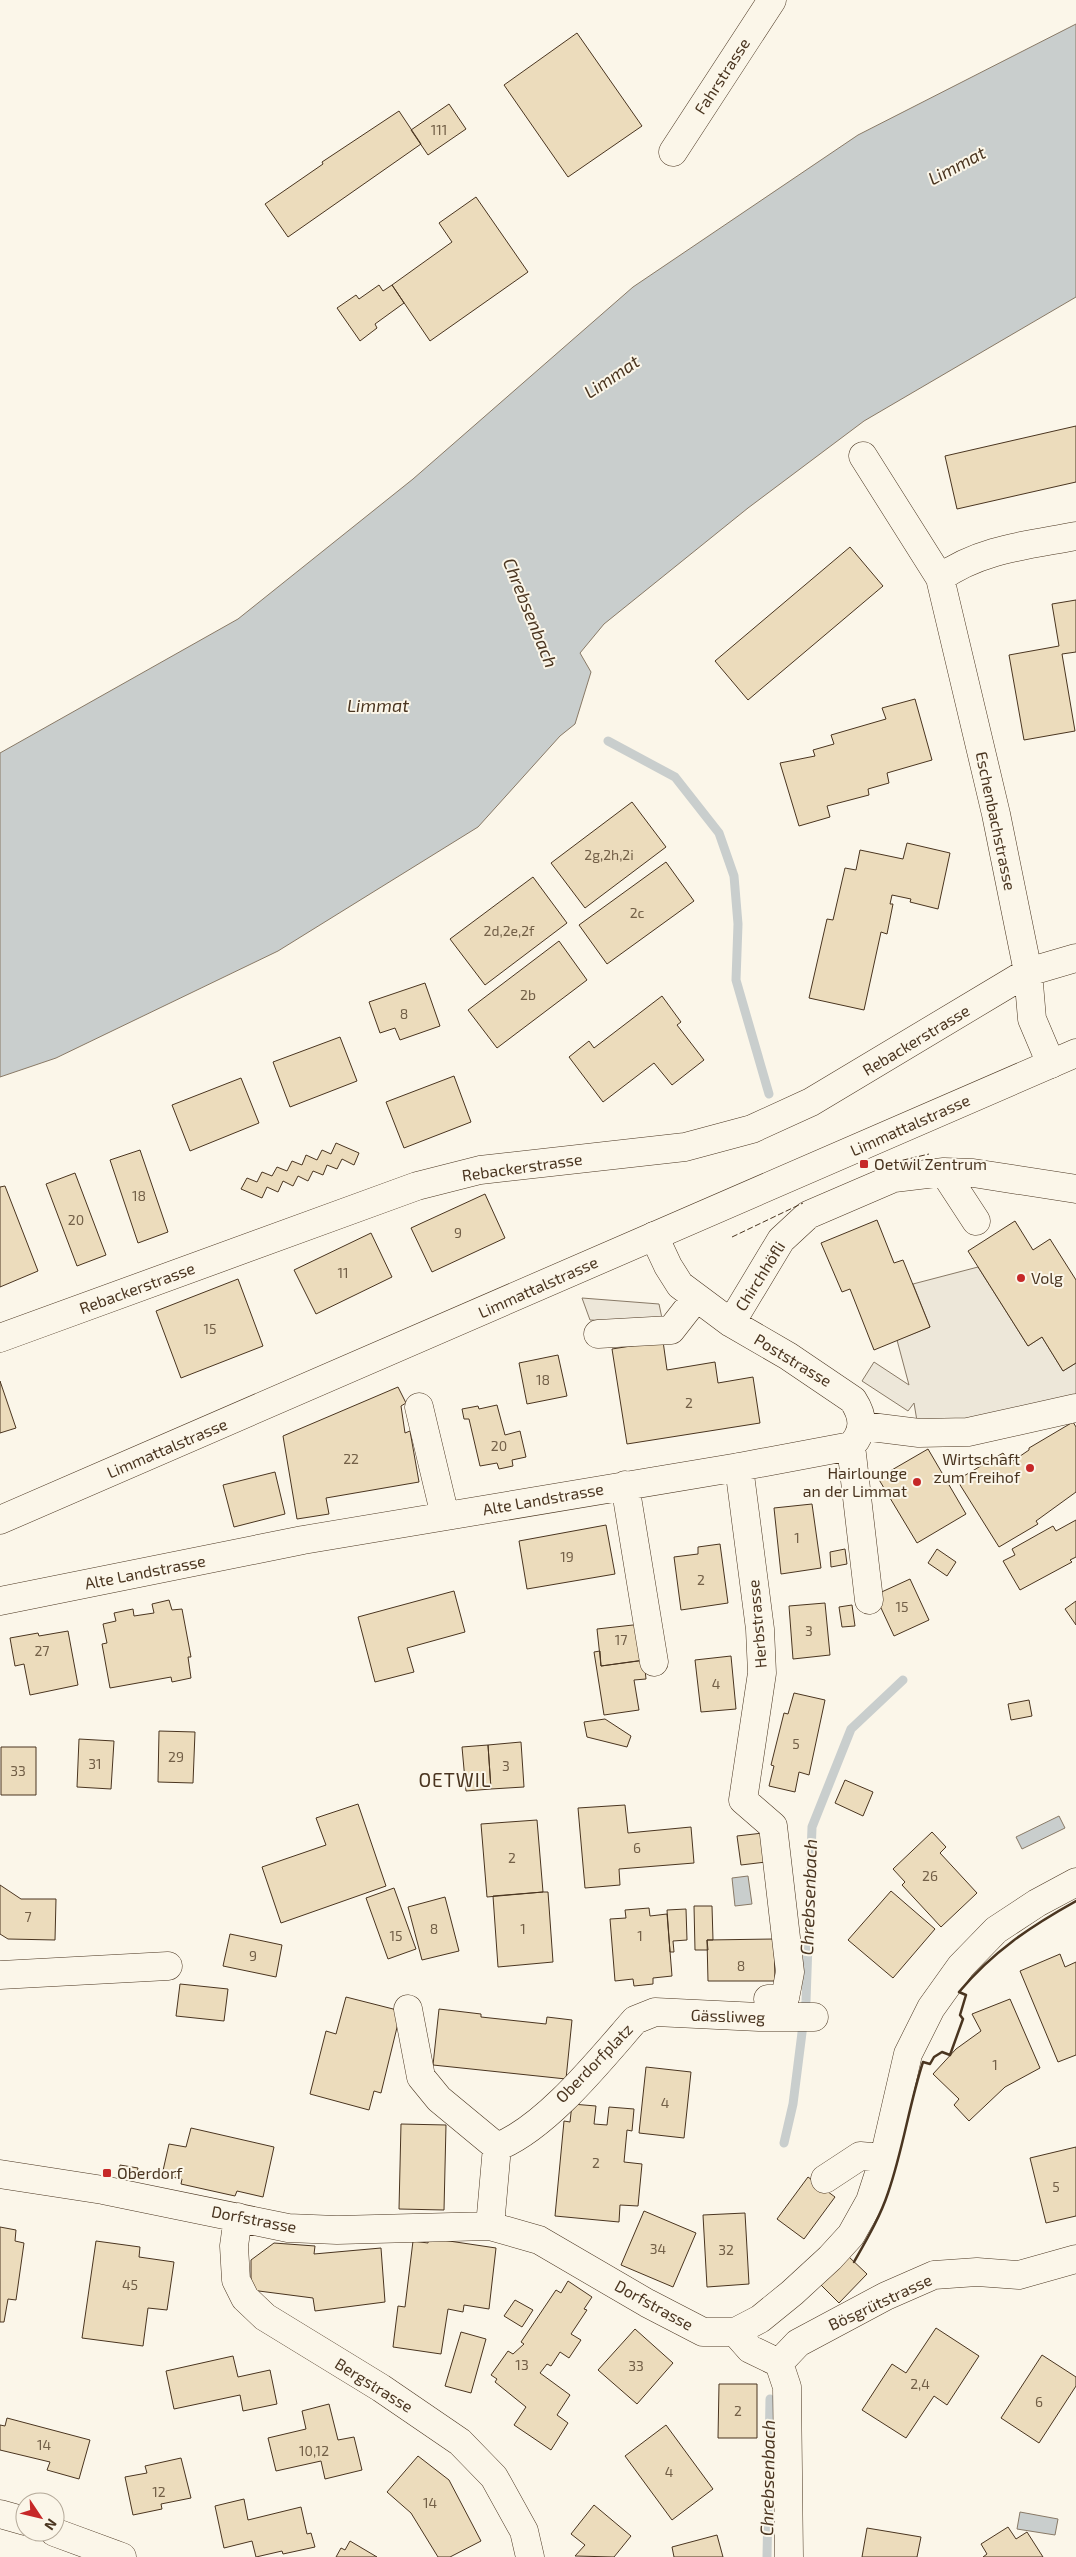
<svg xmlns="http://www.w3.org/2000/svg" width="1076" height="2557" font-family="'Exo 2',sans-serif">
  <rect width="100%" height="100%" fill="#fbf6e9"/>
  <path fill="#ede7d9" stroke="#887966" d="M978 1267 1028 1346 1042 1337 1063 1371 1076 1363V1408L919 1433 914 1403 908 1411 862 1381 874 1362 909 1385 897 1340 930 1327 913 1284Z
    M582 1298 659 1304 663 1323 590 1320Z"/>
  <path fill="#c9cecd" stroke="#887966" d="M1076 24V297L864 421 748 508 604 624 580 653 591 672 575 724 560 736 478 827 278 951 56 1058 0 1077V753L238 619 413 479 633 287 858 135Z
    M1059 1816 1065 1828 1022 1849 1016 1837Z
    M748 1876 752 1904 735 1906 732 1878Z
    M1020 2512 1058 2519 1055 2535 1017 2529Z"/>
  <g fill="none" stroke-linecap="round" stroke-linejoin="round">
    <path stroke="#c9cecd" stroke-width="9" d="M608 741 675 777 719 833 734 876 738 924 736 980 769 1094
      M784 2143 793 2104 806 2001 812 1827 851 1729 903 1680
      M767 2557 770 2399"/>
  </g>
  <path fill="#ecdcbc" stroke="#4a3520" d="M577 33 642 126 568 177 504 85Z
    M449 104 466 129 428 155 411 130Z
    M399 111 421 144 288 237 265 204 323 164 322 162Z
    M476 197 528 272 430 341 392 285 452 242 439 223Z
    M379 285 383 291 392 285 404 303 375 324 377 328 360 341 337 308 356 295 359 299Z
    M1076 426V482L957 509 945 456Z
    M850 547 883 586 748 700 715 661Z
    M1076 600V652L1062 654 1075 731 1024 740 1009 655 1059 646 1052 604Z
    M915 699 932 760 887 773 889 783 868 789 869 795 827 806 830 817 799 826 780 763 815 756 813 750 834 744 831 735 886 719 882 708Z
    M632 802 666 847 585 908 551 863Z
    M907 843 950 853 938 909 910 902 911 899 892 895 890 904H893L887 934 881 932 864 1010 809 998 827 919 833 920 845 868 856 870 860 850 903 859Z
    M666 862 694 901 607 964 579 925Z
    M533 877 567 923 485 985 450 939Z
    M559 941 587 980 497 1048 468 1010Z
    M425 983 440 1026 400 1040 395 1028 380 1033 369 1002Z
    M662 996 681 1022 677 1025 704 1060 672 1085 654 1063 603 1102 569 1057 589 1041 594 1048Z
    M340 1037 357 1081 290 1107 273 1062Z
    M454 1076 471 1122 404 1148 386 1102Z
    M241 1078 259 1123 190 1151 172 1105Z
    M336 1143 359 1153 354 1165 342 1159 337 1169 327 1165 323 1175 313 1171 308 1181 298 1176 293 1186 283 1181 278 1192 267 1187 262 1198 241 1189 247 1178 257 1182 262 1172 272 1176 277 1167 287 1171 292 1161 302 1165 306 1155 317 1160 322 1150 331 1154Z
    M140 1150 168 1232 138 1243 110 1160Z
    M75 1173 106 1255 77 1266 46 1184Z
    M5 1186 38 1271 0 1287V1187Z
    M485 1194 505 1238 432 1272 411 1228Z
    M877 1220 894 1263 903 1260 930 1327 874 1350 850 1289 842 1292 821 1243Z
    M1015 1221 1033 1250 1050 1239 1076 1280V1363L1063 1371 1042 1337 1028 1346 968 1251Z
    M371 1233 392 1277 316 1314 294 1270Z
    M238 1279 263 1346 181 1378 156 1311Z
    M663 1341 667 1370 715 1362 718 1383 753 1377 760 1423 627 1444 612 1349Z
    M558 1355 567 1396 527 1404 519 1363Z
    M0 1381 16 1428 0 1433Z
    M398 1387 406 1403 401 1406 405 1433 410 1431 419 1482 326 1498 329 1514 297 1519 283 1436Z
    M497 1405 505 1435 520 1431 526 1457 512 1460 513 1466 499 1469 497 1463 480 1466 469 1419H464L462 1409 478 1406 479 1409Z
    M1073 1422 1076 1427V1492L1036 1521 1038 1524 999 1547 957 1480 1003 1453 1010 1463 1029 1450V1448Z
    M928 1449 966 1514 917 1543 878 1478Z
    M275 1472 285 1514 234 1527 223 1485Z
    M812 1504 821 1568 781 1574 774 1508Z
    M1076 1520V1557L1070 1560 1072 1562 1020 1590 1003 1561 1015 1555 1012 1549 1053 1526 1056 1531Z
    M606 1525 615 1574 527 1589 519 1541Z
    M720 1544 728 1603 681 1610 674 1557 698 1554V1547Z
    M845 1549 847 1564 831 1567 830 1552Z
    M937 1549 956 1562 947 1576 928 1563Z
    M910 1579 929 1620 894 1636 875 1595Z
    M454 1591 465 1632 407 1648 414 1672 375 1682 358 1617Z
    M169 1600 172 1610 182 1609 191 1657H188L191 1678 172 1682 171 1677 110 1688 102 1644 107 1643 103 1624 116 1621 114 1613 133 1609 134 1616 154 1613 152 1604Z
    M1076 1601V1625L1065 1609Z
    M825 1603 830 1655 793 1659 789 1606Z
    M852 1605 855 1626 842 1627 839 1607Z
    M642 1624 646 1660 601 1666 597 1629Z
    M68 1631 78 1685 30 1695 24 1664 15 1666 10 1638 38 1633 39 1636Z
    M600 1651 601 1666 644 1660 646 1679 634 1680 639 1710 604 1715 594 1652Z
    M731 1656 736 1709 701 1712 695 1660Z
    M794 1693 825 1700 809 1775 799 1772 795 1792 769 1786 774 1766 771 1765 784 1713 788 1714Z
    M1029 1700 1032 1716 1011 1720 1008 1704Z
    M605 1719 631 1736 627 1747 587 1737 584 1722Z
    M159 1731 195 1732 193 1783 158 1782Z
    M79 1739 114 1741 111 1789 77 1787Z
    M521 1742 524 1787 491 1789 488 1745Z
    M488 1745 491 1789 466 1791 462 1747Z
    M1 1747H36V1795H1Z
    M845 1780 873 1792 863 1816 835 1803Z
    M358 1804 386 1886 281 1923 262 1867 326 1845 316 1818Z
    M625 1805 628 1833 691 1827 694 1863 619 1869 620 1885 585 1888 578 1808Z
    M537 1820 543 1892 487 1897 481 1824Z
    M932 1832 946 1847 940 1853 977 1893 941 1927 902 1885 905 1882 893 1869Z
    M763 1833 766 1862 741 1865 737 1836Z
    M0 1885 21 1899H56L55 1940 8 1939 0 1934Z
    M394 1888 416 1949 388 1959 366 1898Z
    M891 1891 935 1929 893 1978 848 1940Z
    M543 1892H548L553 1962 498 1967 493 1896Z
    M445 1897 459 1951 422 1960 408 1907Z
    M694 1906H712L713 1940H707L708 1950H695Z
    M649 1908 650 1916 667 1914 672 1976 653 1978V1984L634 1986 633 1979 615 1981 610 1919 626 1918 625 1910Z
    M686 1909 687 1940 673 1941 674 1952H670L667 1910Z
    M230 1934 282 1945 276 1977 223 1966Z
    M774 1939 775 1981H708L707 1940Z
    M1060 1954 1065 1967 1076 1962V2055L1058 2062 1020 1971Z
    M180 1984 228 1989 224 2021 176 2016Z
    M346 1997 401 2011 381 2093 374 2091 369 2110 310 2094 326 2031 336 2034Z
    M1010 1999 1040 2068 1005 2087 969 2121 954 2105 959 2099 933 2074 956 2049 981 2031 972 2014Z
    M439 2009 481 2014V2017L546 2024 547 2017 572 2020 566 2079 433 2065Z
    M646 2067 691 2072 684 2138 639 2133Z
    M572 2104 596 2106 594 2124 607 2125 609 2107 634 2109 632 2131 627 2130 624 2162 642 2164 638 2206 620 2205 619 2222 555 2216 564 2121 570 2122Z
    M401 2124 446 2125 444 2210 399 2209Z
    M191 2128 274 2147 263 2197 237 2191 235 2196 181 2184 182 2179 162 2175 169 2144 186 2147Z
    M1076 2147V2216L1046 2223 1030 2158Z
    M120 2165 138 2168 137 2173 119 2170Z
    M808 2177 835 2197 804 2239 777 2219Z
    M644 2211 696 2233 673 2287 621 2265Z
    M745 2213 749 2284 707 2287 703 2215Z
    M0 2227 16 2230 15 2241 24 2243 16 2300 8 2299 4 2322H0Z
    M429 2238 496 2248 489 2309 464 2305 463 2312 448 2309 441 2354 393 2347 398 2306 405 2307 413 2241 428 2243Z
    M96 2241 140 2247 139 2257 174 2262 167 2310 148 2308 143 2346 82 2338Z
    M274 2243 315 2246 314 2254 381 2248 385 2302 315 2311 313 2298 251 2290V2260Z
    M848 2256 867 2274 839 2303 821 2285Z
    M568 2281 592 2297 584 2309 587 2310 571 2334 581 2340 569 2358 560 2352 551 2366 547 2364 540 2373 570 2395 557 2415 568 2423 551 2450 514 2425 526 2407 495 2382 497 2379 491 2375 508 2351 513 2354 524 2344 521 2342 556 2290 561 2293Z
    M515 2300 533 2310 522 2327 504 2316Z
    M936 2328 979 2356 947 2405 934 2396 906 2438 862 2410 892 2364 906 2373Z
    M635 2329 673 2363 637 2404 598 2370Z
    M461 2332 486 2339 471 2393 445 2386Z
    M1042 2355 1076 2377V2386L1039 2443 1001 2418Z
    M233 2356 238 2377 270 2370 277 2404 243 2411 240 2395 174 2409 166 2371Z
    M719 2384H757V2438H718Z
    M329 2404 338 2440 354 2437 362 2470 325 2479 321 2461 276 2471 268 2438 306 2429 302 2411Z
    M7 2418 90 2440 79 2479 47 2470 50 2462 0 2450V2425L5 2426Z
    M666 2425 713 2489 672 2520 625 2456Z
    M418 2456 449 2480 481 2541 450 2557H438L411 2513 387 2492Z
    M181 2458 191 2498 161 2504 162 2509 133 2515 125 2477 147 2473 145 2466Z
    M244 2499 248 2520 301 2507 307 2534 311 2533 315 2547 283 2554 282 2551 256 2557 252 2541 224 2548 215 2506Z
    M594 2505 631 2536 614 2557 575 2556 585 2545 571 2534Z
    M1008 2527 1016 2539 1027 2532 1043 2557H983L987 2554 981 2544Z
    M867 2528 921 2537 917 2557H862Z
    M717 2535 723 2557H674L672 2547Z
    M350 2541 377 2557H336L341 2548 345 2550Z"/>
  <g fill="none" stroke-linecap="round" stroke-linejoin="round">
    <g stroke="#4a3520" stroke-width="29">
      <path id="minor" d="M673 152 772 0
        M863 456 940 578 996 814 1028 972 1032 1019 1051 1064
        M940 578C980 549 1029 545 1076 536
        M944 1172 976 1221
        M731 1323 781 1240 808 1215 894 1178 944 1172 973 1173 1076 1189
        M598 1334 671 1330 696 1298
        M0 1338 417 1186 480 1170 685 1147 752 1129 811 1102 1028 972 1076 958
        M419 1407 445 1516
        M863 1426 919 1433 968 1432 1076 1408
        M851 1446 869 1600
        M739 1467 760 1629 762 1673 743 1800 773 1826 790 1972 785 1998 768 1999
        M625 1485 654 1662
        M0 1601 303 1540 739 1467 851 1446C865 1431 864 1417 853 1400L788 1356 731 1323 680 1285 668 1266 654 1236
        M0 1975 168 1966
        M408 2009 421 2077 439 2099 497 2147 490 2226
        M497 2147C546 2128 600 2060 635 2020L655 2012 759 2017H814
        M0 2174 103 2190 288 2228 337 2230 490 2226 539 2240 647 2303 703 2332H735L760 2319 792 2293 830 2258 851 2235 870 2201 884 2158 908 2054 931 2008 961 1966 996 1930 1037 1903 1076 1882
        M825 2179 860 2156 884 2158
        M238 2217 234 2246 236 2280 245 2298 265 2317 381 2388 460 2442 494 2477 524 2531 530 2557
        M735 2332 750 2349 779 2363
        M779 2363 798 2343 886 2296 934 2275 977 2272 1019 2275 1076 2259
        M779 2363 787 2387 789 2557
        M0 2514 25 2521
        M54 2532 122 2557"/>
    </g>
    <g stroke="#4a3520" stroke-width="29">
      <path id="major" d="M0 1520 1076 1053"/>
    </g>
    <use href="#minor" stroke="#fbf6e9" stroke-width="28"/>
    <use href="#major" stroke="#fbf6e9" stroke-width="28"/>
    <path stroke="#4a3520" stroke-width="1" stroke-dasharray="6 2.5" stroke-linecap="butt" d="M879 1170 895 1162 929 1154
      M732 1237 803 1203"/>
    <path stroke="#4a3520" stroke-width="2.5" d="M854 2262C867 2239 880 2217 888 2193 903 2150 909 2105 923 2062L930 2064 934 2057 942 2052 950 2055 963 2019 960 2015 966 1995 959 1992C992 1952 1031 1926 1076 1901"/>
  </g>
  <g fill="#c62828" stroke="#fbf6e9" stroke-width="2">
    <rect x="859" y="1159" width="10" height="10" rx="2.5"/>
    <circle cx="1021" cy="1278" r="5"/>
    <circle cx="1030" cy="1468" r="5"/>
    <circle cx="917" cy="1482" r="5"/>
    <rect x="102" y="2168" width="10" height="10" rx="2.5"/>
  </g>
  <g text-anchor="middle" stroke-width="4" stroke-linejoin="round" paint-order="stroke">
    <g font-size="14" fill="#725f47">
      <text x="439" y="135">111</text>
      <text x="609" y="860">2g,2h,2i</text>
      <text x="637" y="918">2c</text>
      <text x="509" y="936">2d,2e,2f</text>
      <text x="528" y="1000">2b</text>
      <text x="404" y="1019">8</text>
      <text x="139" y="1201">18</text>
      <text x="76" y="1225">20</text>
      <text x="458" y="1238">9</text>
      <text x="343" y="1278">11</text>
      <text x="210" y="1334">15</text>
      <text x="543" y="1385">18</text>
      <text x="689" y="1408">2</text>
      <text x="499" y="1451">20</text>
      <text x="351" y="1464">22</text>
      <text x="797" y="1543">1</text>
      <text x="567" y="1562">19</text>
      <text x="701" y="1585">2</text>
      <text x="902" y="1612">15</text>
      <text x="809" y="1636">3</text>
      <text x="621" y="1645">17</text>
      <text x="42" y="1656">27</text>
      <text x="716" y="1689">4</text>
      <text x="796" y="1749">5</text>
      <text x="176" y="1762">29</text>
      <text x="95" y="1769">31</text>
      <text x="506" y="1771">3</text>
      <text x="18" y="1776">33</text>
      <text x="637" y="1853">6</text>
      <text x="512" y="1863">2</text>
      <text x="930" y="1881">26</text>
      <text x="28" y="1922">7</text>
      <text x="434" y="1934">8</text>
      <text x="523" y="1934">1</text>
      <text x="396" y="1941">15</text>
      <text x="640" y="1941">1</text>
      <text x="253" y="1961">9</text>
      <text x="741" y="1971">8</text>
      <text x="995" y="2070">1</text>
      <text x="665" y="2108">4</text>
      <text x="596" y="2168">2</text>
      <text x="1056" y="2192">5</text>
      <text x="658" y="2254">34</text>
      <text x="726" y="2255">32</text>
      <text x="130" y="2290">45</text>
      <text x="522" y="2370">13</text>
      <text x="636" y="2371">33</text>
      <text x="920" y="2389">2,4</text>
      <text x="1039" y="2407">6</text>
      <text x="738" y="2416">2</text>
      <text x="44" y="2450">14</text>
      <text x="314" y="2456">10,12</text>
      <text x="669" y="2477">4</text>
      <text x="159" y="2497">12</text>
      <text x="430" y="2508">14</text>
    </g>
    <g font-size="16" fill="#4a3520" stroke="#fbf6e9">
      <text transform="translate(722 76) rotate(-57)" y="6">Fahrstrasse</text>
      <text transform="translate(996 821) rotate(78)" y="6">Eschenbachstrasse</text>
      <text transform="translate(916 1040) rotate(-31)" y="6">Rebackerstrasse</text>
      <text transform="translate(910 1125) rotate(-24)" y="6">Limmattalstrasse</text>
      <text transform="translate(522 1167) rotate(-8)" y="6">Rebackerstrasse</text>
      <text transform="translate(760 1276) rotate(-58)" y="6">Chirchhöfli</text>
      <text transform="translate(538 1287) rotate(-24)" y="6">Limmattalstrasse</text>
      <text transform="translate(137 1288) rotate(-20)" y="6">Rebackerstrasse</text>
      <text transform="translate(793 1360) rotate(31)" y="6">Poststrasse</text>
      <text transform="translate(167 1448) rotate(-23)" y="6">Limmattalstrasse</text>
      <text transform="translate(543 1499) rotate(-10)" y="6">Alte Landstrasse</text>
      <text transform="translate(145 1572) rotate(-11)" y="6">Alte Landstrasse</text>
      <text transform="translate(757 1624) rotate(-95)" y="6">Herbstrasse</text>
      <text transform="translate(728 2016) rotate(2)" y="6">Gässliweg</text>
      <text transform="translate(594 2063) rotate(-46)" y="6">Oberdorfplatz</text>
      <text transform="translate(254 2219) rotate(11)" y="6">Dorfstrasse</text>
      <text transform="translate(880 2302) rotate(-25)" y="6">Bösgrütstrasse</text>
      <text transform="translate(654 2305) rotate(29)" y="6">Dorfstrasse</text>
      <text transform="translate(374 2385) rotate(32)" y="6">Bergstrasse</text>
    </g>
    <g font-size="16" fill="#4a3520" stroke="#fbf6e9" text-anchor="start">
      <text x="874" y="1170">Oetwil Zentrum</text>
      <text x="1031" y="1284">Volg</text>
      <text x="1020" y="1465" text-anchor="end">Wirtschaft<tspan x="1020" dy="18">zum Freihof</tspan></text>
      <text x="907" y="1479" text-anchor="end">Hairlounge<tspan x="907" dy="18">an der Limmat</tspan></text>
      <text x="117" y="2179">Oberdorf</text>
    </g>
    <g font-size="18" font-style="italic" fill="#4a3520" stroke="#fbf6e9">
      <text transform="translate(957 166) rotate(-28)" y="6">Limmat</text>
      <text transform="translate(612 377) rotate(-34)" y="6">Limmat</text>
      <text transform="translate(530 613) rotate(68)" y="6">Chrebsenbach</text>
      <text x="378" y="712">Limmat</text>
      <text transform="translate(809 1897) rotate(-88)" y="6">Chrebsenbach</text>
      <text transform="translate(768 2478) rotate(-89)" y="6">Chrebsenbach</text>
    </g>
    <g font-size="19" letter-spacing="1" fill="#4a3520" stroke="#fbf6e9">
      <text x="455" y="1787">OETWIL</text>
    </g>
  </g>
  <g transform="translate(40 2517) rotate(125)"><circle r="24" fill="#fbf6e9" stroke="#b4a999"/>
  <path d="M0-4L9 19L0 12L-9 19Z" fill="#c62828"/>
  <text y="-8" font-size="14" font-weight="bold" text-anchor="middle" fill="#4a3520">N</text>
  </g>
</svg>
